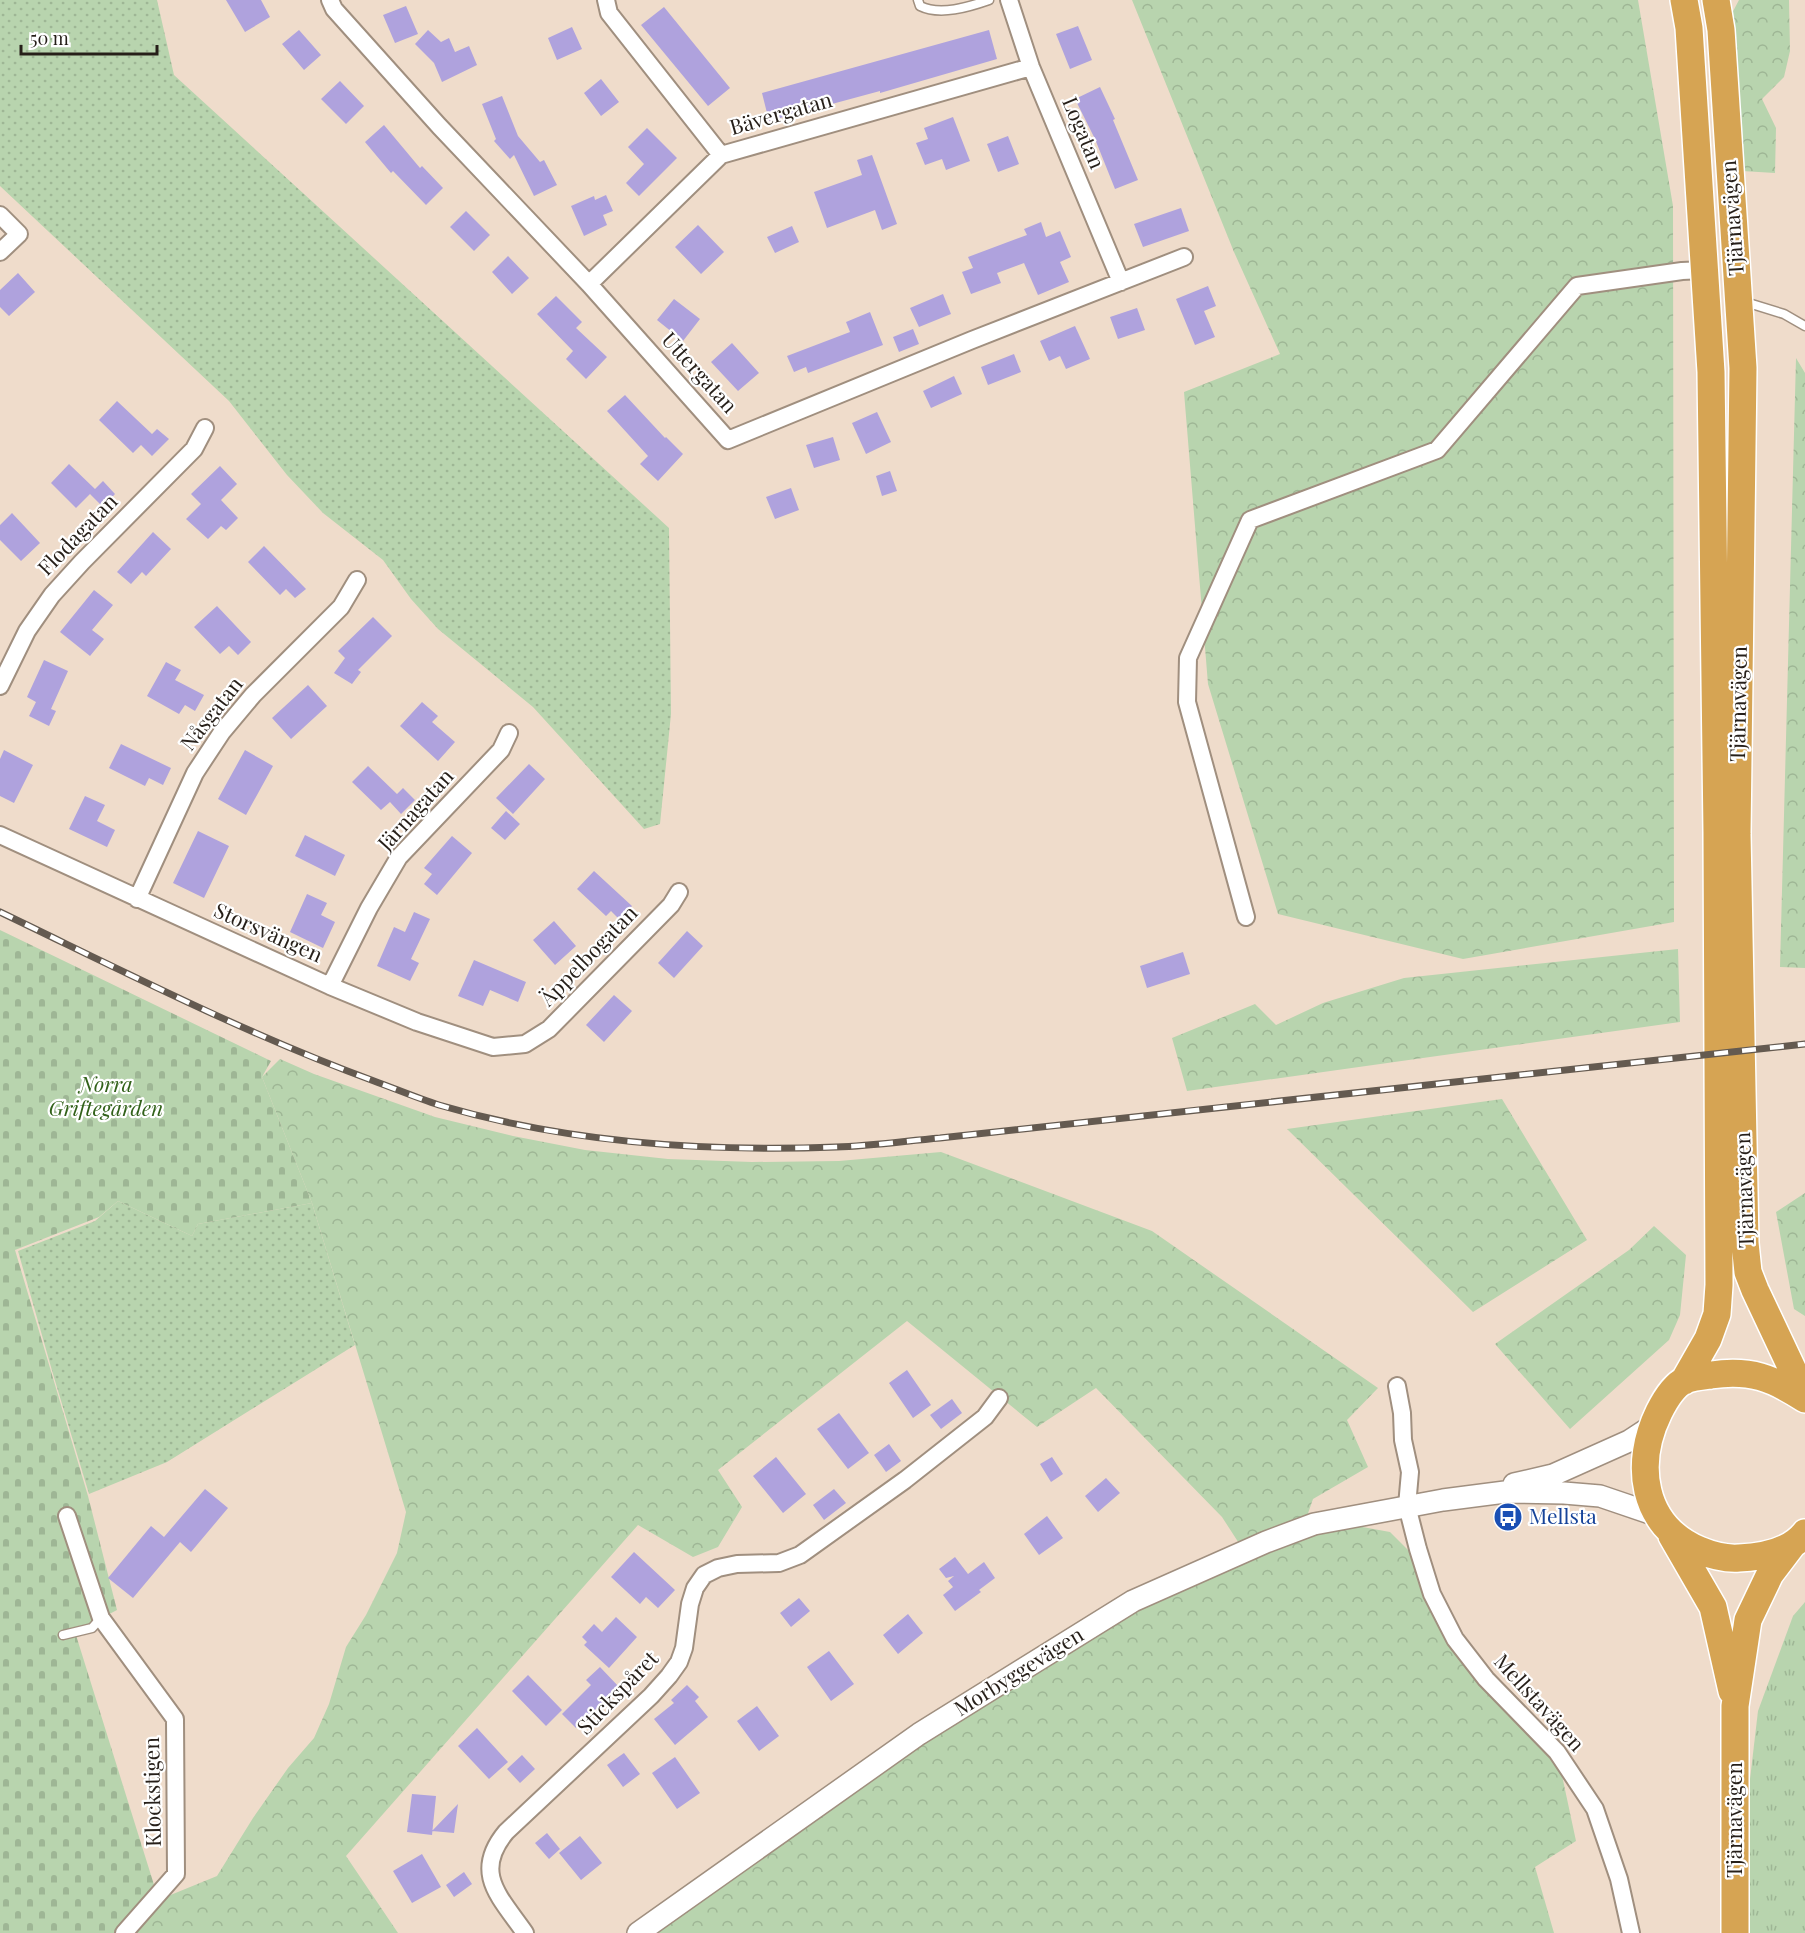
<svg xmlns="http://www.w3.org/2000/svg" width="1805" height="1933" font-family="'Playfair Display',serif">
  <defs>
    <pattern id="grass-dots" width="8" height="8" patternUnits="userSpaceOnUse" patternTransform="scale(1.5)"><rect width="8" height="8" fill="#b8d4ae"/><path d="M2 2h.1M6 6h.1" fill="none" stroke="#9eb695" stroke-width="1.8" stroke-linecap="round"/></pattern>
    <pattern id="forest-crowns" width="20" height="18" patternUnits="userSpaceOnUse" patternTransform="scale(1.5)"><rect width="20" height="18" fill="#b8d4ae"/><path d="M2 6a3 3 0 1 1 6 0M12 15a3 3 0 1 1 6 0" fill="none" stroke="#9eb695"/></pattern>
    <pattern id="cemetery-stones" width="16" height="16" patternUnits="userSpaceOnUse" patternTransform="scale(1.5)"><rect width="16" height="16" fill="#b8d4ae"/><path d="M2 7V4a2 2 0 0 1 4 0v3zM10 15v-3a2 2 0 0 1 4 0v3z" fill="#9eb695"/></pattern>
    <pattern id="park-tufts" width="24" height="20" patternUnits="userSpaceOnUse" patternTransform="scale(1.5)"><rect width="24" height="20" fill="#b8d4ae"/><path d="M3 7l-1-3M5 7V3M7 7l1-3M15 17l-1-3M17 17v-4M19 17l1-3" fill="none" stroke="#9eb695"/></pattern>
  </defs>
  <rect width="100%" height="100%" fill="#efdccb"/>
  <path fill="url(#grass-dots)" d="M0 0H157L174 75 669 528 671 714 660 824 644 829 533 707 438 629 411 599 383 560 323 513 287 475 229 401 0 186Z
    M118 1201 192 1236 198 1224 312 1203 355 1345 167 1462 89 1494 53 1374 18 1251 95 1221Z"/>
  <path fill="url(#forest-crowns)" d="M1132 0H1638L1673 206 1674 922 1463 959 1278 914 1208 684 1184 392 1280 354 1234 252Z
    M1739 0H1789L1790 51 1784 77 1762 99 1776 128 1775 173 1742 171 1730 17Z
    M1796 358 1805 373V968L1780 967Z
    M1678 949 1680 1022 1187 1091 1172 1038 1255 1004 1276 1025 1323 1003 1404 978Z
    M280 1059 314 1074 435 1117 513 1136 585 1150 668 1159 752 1162 839 1161 941 1152 1152 1231 1378 1388 1347 1420 1368 1467 1313 1499 1305 1522H1335L1390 1532 1411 1553 1427 1596 1557 1752 1576 1841 1535 1867 1554 1933H638L1133 1601 1244 1551 1222 1517 1096 1388 1037 1427 907 1321 718 1470 742 1507 718 1547 693 1557 638 1525 346 1856 398 1933H124L151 1903 217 1876 253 1818 288 1768 314 1738 329 1704 346 1647 366 1615 397 1553 406 1512 312 1203 262 1077Z
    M1502 1099 1587 1240 1473 1312 1287 1129Z
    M1805 1193V1316L1794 1309 1776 1212Z
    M1654 1226 1686 1255 1680 1315 1669 1340 1570 1429 1495 1344 1629 1250Z"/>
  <path fill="url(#cemetery-stones)" d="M0 930 271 1061 262 1077 312 1203 198 1224 192 1236 118 1201 99 1217 15 1250 88 1496 117 1610 75 1632 155 1888 115 1933H0Z"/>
  <path fill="url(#park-tufts)" d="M1805 1602V1933H1741V1856L1758 1711 1793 1616Z"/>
  <path fill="#afa2dd" d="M226 0H261L270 17 245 32Z
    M406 6 418 34 395 43 383 15Z
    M664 7 730 88 708 106 641 25Z
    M1078 26 1092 60 1070 69 1056 34Z
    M572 27 582 49 557 60 548 38Z
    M299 30 321 55 304 70 282 44Z
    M428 30 441 42 449 38 455 52 469 46 477 65 442 82 434 63 415 44Z
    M989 30 997 59 880 93V91L769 121 762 93Z
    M601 79 619 102 601 116 584 93Z
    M340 81 364 106 346 124 321 99Z
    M1100 87 1115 119 1113 120 1138 180 1115 189 1095 139 1075 99Z
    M502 96 518 136 540 162 544 160 557 185 534 196 514 155 510 159 494 141 496 139 482 104Z
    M953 117 970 161 946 170 942 159 925 165 916 143 928 139 924 128Z
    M384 125 420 168 422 166 443 188 426 205 393 171 391 173 365 142Z
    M647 128 677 158 639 196 626 183 644 164 628 147Z
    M1008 136 1019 164 998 172 987 144Z
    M872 155 897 224 882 230 875 210 827 228 814 192 862 175 857 160Z
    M606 195 613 211 603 215 607 225 584 236 571 206 594 196 595 200Z
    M1181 208 1189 231 1143 247 1134 224Z
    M466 211 490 235 474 251 450 227Z
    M1041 222 1046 237 1060 231 1071 257 1060 262 1069 282 1038 295 1024 263 997 273 1001 283 971 294 962 272 973 268 968 257 1027 235 1024 229Z
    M698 225 724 252 701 274 675 247Z
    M792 226 799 242 775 253 767 237Z
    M508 256 529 278 512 294 492 272Z
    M18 273 35 292 9 316 0 307V290Z
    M1208 286 1216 306 1204 311 1215 337 1195 345 1176 299Z
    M943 294 951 314 919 327 910 308Z
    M556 296 582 322 576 328 607 357 586 379 566 359 573 351 537 314Z
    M674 299 700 319 683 341 657 320Z
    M1137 308 1145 330 1118 339 1110 317Z
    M870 312 883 345 808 373 806 367 794 372 787 356 850 332 846 322Z
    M1075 326 1090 359 1066 369 1060 356 1049 361 1040 341Z
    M913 329 919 344 899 352 893 337Z
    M732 343 759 373 738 391 711 362Z
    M1014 354 1021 372 988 385 981 367Z
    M954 376 962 394 931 408 923 391Z
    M625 395 665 438 666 437 683 454 658 481 640 464 648 456 607 411Z
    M117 401 152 434 157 429 169 439 152 456 141 445 133 453 99 420Z
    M877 412 891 442 866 454 852 423Z
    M833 437 840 460 814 468 806 445Z
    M69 464 95 489 103 481 115 494 103 507 90 494 92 492 76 508 51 483Z
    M220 466 237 484 221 500 238 518 226 530 221 526 208 539 186 519 201 504 191 494Z
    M890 471 897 491 882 496 876 476Z
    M791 488 799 510 775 519 766 497Z
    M12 513 40 543 21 561 0 540V525Z
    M153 532 171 549 146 576 142 572 131 584 117 572Z
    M264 546 306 589 295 598 286 589 280 595 248 562Z
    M94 590 113 605 92 630 104 639 90 656 60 632Z
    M217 606 251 642 238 655 229 646 220 654 194 627Z
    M373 617 392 636 358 670 361 672 352 684 334 673 345 658 338 651Z
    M44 660 68 671 51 709 56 711 49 726 29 716 36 702 27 697Z
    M166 662 181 670 175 680 204 695 195 711 185 705 179 714 147 696Z
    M308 685 327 706 291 739 272 718Z
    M422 702 438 716 432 722 455 742 438 761 400 726Z
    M121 744 171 768 163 785 149 778 145 786 109 768Z
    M4 750 33 765 14 803 0 796V759Z
    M245 750 273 766 246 815 218 799Z
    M529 764 545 779 513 814 496 798Z
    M368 766 397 794 403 788 415 800 401 814 390 802 381 810 352 782Z
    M85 796 105 805 97 821 115 830 107 847 69 829Z
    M506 811 520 824 505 840 491 828Z
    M198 831 229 846 204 898 173 883Z
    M305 835 345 855 335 876 295 856Z
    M452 836 472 853 437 895 424 884 432 874 424 868Z
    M594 871 632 906 620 920 611 911 606 916 577 889Z
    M307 894 327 903 321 915 335 922 323 948 290 932Z
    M414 912 430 919 411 959 419 963 410 981 377 966 394 927 405 932Z
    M554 921 576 946 555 965 533 940Z
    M687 931 703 946 674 978 658 963Z
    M1183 952 1190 974 1147 988 1140 966Z
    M474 960 526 982 518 1002 490 990 483 1006 458 996Z
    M614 995 632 1011 604 1042 586 1025Z
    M907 1370 931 1405 913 1418 889 1383Z
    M952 1399 962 1413 941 1429 930 1415Z
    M839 1413 869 1453 848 1469 817 1429Z
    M889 1444 901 1461 886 1472 874 1455Z
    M776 1457 806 1494 783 1513 753 1476Z
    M1052 1457 1063 1474 1051 1482 1040 1464Z
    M1106 1478 1120 1493 1098 1512 1085 1496Z
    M205 1489 228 1508 191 1552 180 1542 133 1598 108 1578 151 1526 164 1537Z
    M834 1489 846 1503 824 1520 813 1505Z
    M1047 1516 1063 1538 1039 1555 1024 1534Z
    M634 1552 675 1590 658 1608 646 1597 640 1604 611 1577Z
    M955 1557 968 1574 984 1562 995 1578 979 1590 981 1592 955 1611 943 1595 953 1587 948 1581 954 1576 946 1578 939 1569Z
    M799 1598 810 1611 791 1627 780 1613Z
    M908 1614 923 1633 898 1654 883 1635Z
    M616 1617 637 1637 609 1668 584 1645 587 1642 582 1637 594 1624 602 1632Z
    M829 1651 854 1684 831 1701 807 1667Z
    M600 1667 619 1687 576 1728 562 1714 591 1685 586 1680Z
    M528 1675 562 1710 546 1726 512 1691Z
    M687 1685 699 1697 695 1701 708 1717 675 1745 654 1719 674 1703 671 1700Z
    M757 1706 779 1736 759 1751 737 1721Z
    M477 1728 508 1762 489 1779 458 1746Z
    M624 1753 640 1774 623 1787 607 1765Z
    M522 1755 535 1769 520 1783 507 1769Z
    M675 1757 700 1793 677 1809 652 1773Z
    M412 1794 436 1796 432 1835 407 1832Z
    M458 1804 454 1833 432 1831Z
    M547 1833 560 1849 549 1859 535 1843Z
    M580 1836 602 1863 581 1880 559 1853Z
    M422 1854 441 1887 412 1903 393 1871Z
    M464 1872 472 1884 454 1897 446 1885Z"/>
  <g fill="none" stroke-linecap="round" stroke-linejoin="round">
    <g stroke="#a08f7f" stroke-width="11">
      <path id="service" d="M918 0 920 6C940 16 969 7 989 0
        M1742 301 1784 314 1805 326
        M63 1635 92 1628 101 1618"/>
    </g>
    <g stroke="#a08f7f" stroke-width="20">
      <path id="minor" d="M330 0 334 9 439 126 589 284 728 440 972 340 1184 257
        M606 0 609 13 721 155
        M1009 0 1031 67 1121 282
        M0 215 19 234 0 252
        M589 284 721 155 1031 67
        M0 686 27 631 52 595 82 562 194 449 205 428
        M0 835 330 986 417 1022 493 1047 525 1044 549 1029 671 905 679 892
        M137 899 195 773 222 732 253 695 341 607 357 580
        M1246 917 1187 702 1188 658 1250 520 1437 450 1577 286 1682 271 1704 270
        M330 986 369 908 399 857 501 750 509 733
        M1397 1386 1402 1413 1403 1440 1410 1472 1407 1506 1418 1549 1432 1594 1455 1639 1486 1679 1557 1752 1595 1809 1619 1879 1631 1933
        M67 1516 101 1618 175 1719 176 1874 124 1933
        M525 1933C500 1897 472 1873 506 1832L651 1696 669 1676 679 1662 684 1648 690 1604 695 1588 704 1575 718 1568 737 1564 779 1563 800 1555 905 1480 985 1417 999 1398"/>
    </g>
    <g stroke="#a08f7f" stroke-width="24">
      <path id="tertiary" d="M1514 1484 1553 1475 1629 1441 1652 1426
        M638 1933 919 1734 1133 1601 1266 1542 1314 1524 1443 1500 1505 1492 1564 1493 1600 1496 1656 1515"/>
    </g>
    <g stroke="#fff" stroke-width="30">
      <path id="trunk" d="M1716 0 1721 30 1743 368 1737 834 1745 1243 1748 1272 1755 1290 1805 1396
        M1684 1381 1708 1339 1717 1314 1719 1285 1717 832 1711 372 1689 28 1684 0
        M1805 1399C1773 1378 1750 1369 1711 1375 1703 1376 1692 1377 1685 1380 1673 1386 1665 1400 1659 1412 1634 1463 1641 1525 1699 1550 1711 1555 1725 1559 1739 1558 1762 1557 1790 1552 1805 1533
        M1672 1536 1713 1607 1732 1691
        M1735 1933V1706L1748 1620 1770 1574 1792 1545"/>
    </g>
    <use href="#service" stroke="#fff" stroke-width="8"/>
    <use href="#minor" stroke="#fff" stroke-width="16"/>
    <use href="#tertiary" stroke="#fff" stroke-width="21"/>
    <use href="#trunk" stroke="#d6a453" stroke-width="27"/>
    <g stroke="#645a50" stroke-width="7">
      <path id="rail" d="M0 912C123 971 246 1034 374 1081 396 1089 417 1098 439 1105 568 1143 703 1152 836 1147 871 1146 905 1141 940 1138L1805 1044"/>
    </g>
    <use href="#rail" stroke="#fff" stroke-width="4.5" stroke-dasharray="14" stroke-linecap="butt"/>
  </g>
  <defs>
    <g id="bus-disc" transform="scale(1.5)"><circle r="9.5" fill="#1a4fb4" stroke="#fff"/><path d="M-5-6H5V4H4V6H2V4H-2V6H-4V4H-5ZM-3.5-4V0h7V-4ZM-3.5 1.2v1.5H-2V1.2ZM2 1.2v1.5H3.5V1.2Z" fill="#fff"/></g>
  </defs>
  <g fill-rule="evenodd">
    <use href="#bus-disc" x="1508" y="1517"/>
  </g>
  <g text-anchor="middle" stroke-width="4.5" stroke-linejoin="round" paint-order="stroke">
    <g font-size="21" fill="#261f19" stroke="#fff">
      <text transform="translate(781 114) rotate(-16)" y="7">Bävergatan</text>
      <text transform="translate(1083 133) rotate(67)" y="7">Logatan</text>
      <text transform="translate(1733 218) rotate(-94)" y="7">Tjärnavägen</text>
      <text transform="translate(699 373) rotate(48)" y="7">Uttergatan</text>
      <text transform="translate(78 535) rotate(-46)" y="7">Flodagatan</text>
      <text transform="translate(1739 704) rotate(-89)" y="7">Tjärnavägen</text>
      <text transform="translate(212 714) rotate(-52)" y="7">Nåsgatan</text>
      <text transform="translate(416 810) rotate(-48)" y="7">Järnagatan</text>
      <text transform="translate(268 933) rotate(24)" y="7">Storsvängen</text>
      <text transform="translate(589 956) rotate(-46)" y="7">Äppelbogatan</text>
      <text transform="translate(1745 1190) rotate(-92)" y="7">Tjärnavägen</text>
      <text transform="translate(1019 1672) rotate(-32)" y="7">Morbyggevägen</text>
      <text transform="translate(618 1693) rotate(-46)" y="7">Stickspåret</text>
      <text transform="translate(1539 1703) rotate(48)" y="7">Mellstavägen</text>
      <text transform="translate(153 1792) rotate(-91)" y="7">Klockstigen</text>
      <text transform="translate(1735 1820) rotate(-90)" y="7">Tjärnavägen</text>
    </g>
    <g font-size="21" font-style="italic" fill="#316119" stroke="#fff">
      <text x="106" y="1092">Norra<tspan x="106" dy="24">Griftegården</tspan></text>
    </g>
    <g font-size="21" fill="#164399" stroke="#fff" text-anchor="start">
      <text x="1529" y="1524">Mellsta</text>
    </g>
  </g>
  <path d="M21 45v9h136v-9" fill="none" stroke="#261f19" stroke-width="3"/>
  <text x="30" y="45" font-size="18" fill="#261f19" stroke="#ffffff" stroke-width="4.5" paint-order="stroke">50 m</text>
</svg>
